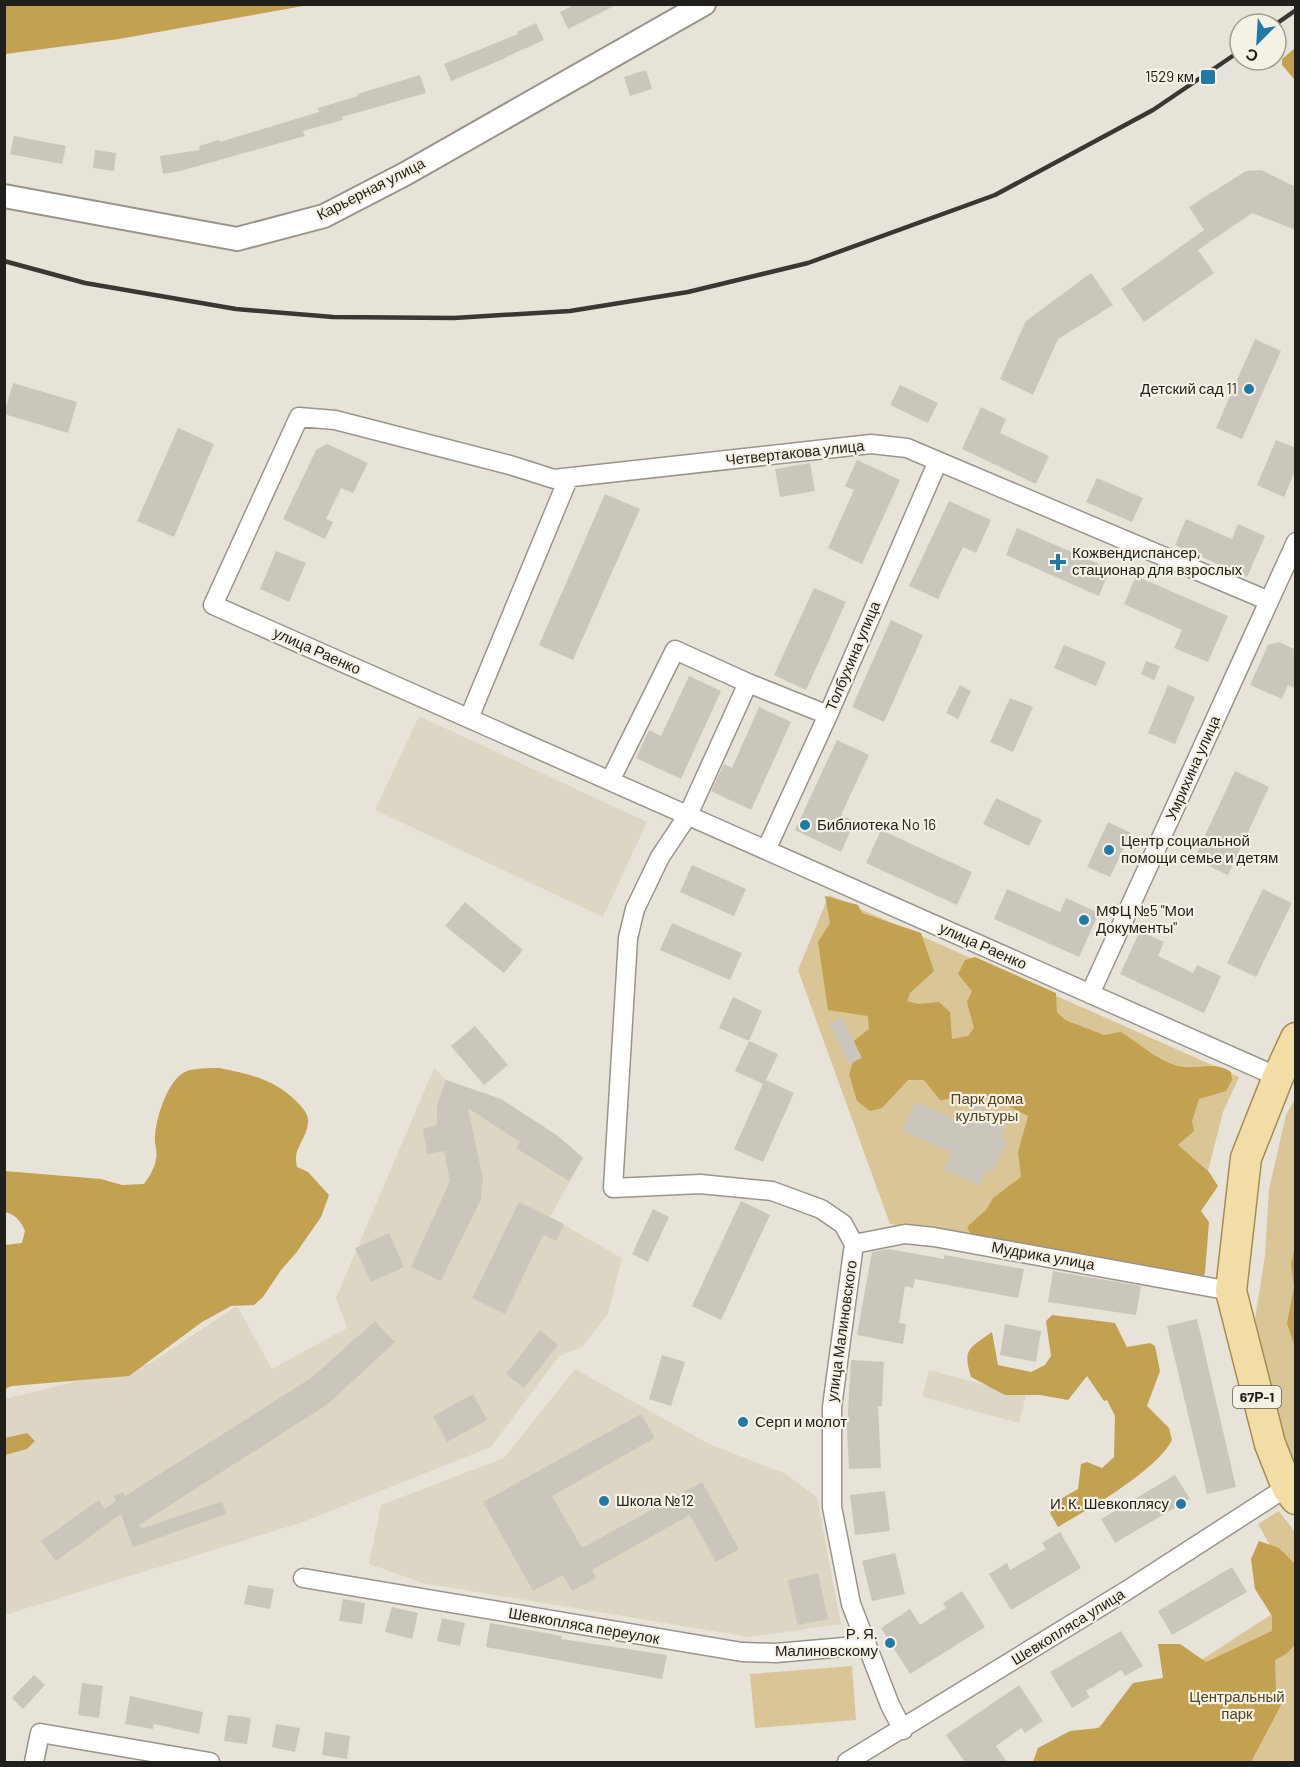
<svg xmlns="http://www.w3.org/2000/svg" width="1300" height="1767" font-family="Barlow,sans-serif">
  <rect width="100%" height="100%" fill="#e8e3d8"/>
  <path fill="#ded6c4" d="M419 716 647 822 603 917 375 810Z
    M434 1068 446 1080 501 1099 558 1136 583 1158 550 1217 622 1258 608 1314 582 1347 559 1356 491 1447 303 1522 5 1615 4 1399 149 1364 237 1306 272 1369 347 1328 336 1298Z
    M575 1369 709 1444 786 1474 817 1497 841 1624 749 1637 423 1583 369 1564 381 1505 504 1458Z
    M929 1370 1026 1396 1019 1423 922 1397Z"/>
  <path fill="#d9c596" d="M829 895 1239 1077 1223 1112 1200 1202 1196 1273 890 1224 798 970Z
    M1295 1099V1472L1270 1392 1254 1326 1265 1255 1269 1189 1286 1115Z
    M1279 1511 1295 1532V1590L1258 1524Z
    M1295 1599V1762H1044Z
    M852 1666 856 1720 755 1728 750 1674Z"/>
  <path fill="#c2a150" d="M4 5 5 4 309 5 119 39 5 54Z
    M1295 48V80L1282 65V59Z
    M825 896 858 905 862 913 921 933 934 971 910 993 907 1001 918 1004 939 1002 950 1012 952 1039 968 1036 974 1028 967 1002 972 991 958 974 965 960 975 957 1056 993 1057 1012 1065 1020 1104 1035 1121 1032C1140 1044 1161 1064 1184 1067 1202 1069 1215 1061 1231 1072L1232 1080 1226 1091 1199 1099 1192 1121 1194 1131 1178 1145 1209 1172 1218 1186 1201 1211 1209 1222 1205 1273 1200 1282 980 1251 967 1227 986 1210 993 1198 1021 1177 1018 1152 1028 1116 986 1095 940 1100 924 1080H908L882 1108 870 1111 857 1101 849 1074 853 1062 850 1044 869 1029 868 1016 828 1010 818 942 830 923Z
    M219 1068C250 1074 276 1080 298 1103 304 1109 309 1115 308 1123 306 1141 292 1148 297 1167L308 1172 329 1195 321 1217 296 1253 281 1270 263 1297 254 1305 231 1306 202 1322 129 1376 12 1386 5 1389V1245L22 1243 25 1231C21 1221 16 1215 5 1212V1171L101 1179 122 1185 144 1184C149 1177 155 1168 156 1159 158 1151 154 1144 155 1136 156 1118 168 1078 187 1071 197 1068 209 1068 219 1068Z
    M1295 1246V1348L1287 1323 1294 1287 1291 1264Z
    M1052 1315 1115 1323 1127 1347 1150 1343 1155 1346 1160 1371 1147 1406 1169 1428 1172 1440C1156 1471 1089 1509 1058 1527L1050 1513 1057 1501 1078 1489 1081 1464 1087 1462 1102 1468 1114 1457 1115 1416 1107 1400 1104 1401 1087 1376 1068 1400 1040 1395H1005L971 1377C962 1348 970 1348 992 1332L998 1365 1031 1372 1045 1365 1051 1356 1046 1321Z
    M27 1433 35 1441 27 1449 5 1455V1438Z
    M1259 1541 1279 1548 1295 1564 1296 1644 1286 1654 1275 1660 1276 1692 1281 1705 1251 1762H1033L1038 1748 1070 1731 1099 1728 1133 1683 1163 1678 1158 1644H1180L1206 1662 1272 1631V1616L1255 1589 1251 1559Z"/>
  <path fill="#cac6bb" d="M576 4H618L568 29 560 12Z
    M536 23 544 40 508 56V57L451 81 444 64 518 34 517 32Z
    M646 70 652 89 630 96 624 77Z
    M420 75 426 93 342 117 343 120 303 131 305 136 180 171 163 174 160 156 200 150 199 146 219 140 220 142 319 112 318 108 358 96 357 94Z
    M14 136 66 146 62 164 10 154Z
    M95 150 116 153 114 171 93 168Z
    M1261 170 1296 187V230L1252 213 1198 250 1214 273 1144 322 1121 289 1204 230 1189 207 1246 171Z
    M1091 273 1113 305 1058 339 1033 395 1000 379 1026 321Z
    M1255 339 1281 351 1242 439 1216 428Z
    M13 383 77 402 68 433 4 414Z
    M900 385 938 403 928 423 890 405Z
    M981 407 1006 419 1000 433 1049 456 1036 484 962 449Z
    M178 428 214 444 174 537 137 521Z
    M1276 440 1296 448V469L1284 497 1257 485Z
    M327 444 368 463 353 493 341 488 326 519 333 522 325 539 283 519 316 450Z
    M857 460 900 480 862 564 828 548 854 490 845 486Z
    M810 463 815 491 780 497 775 469Z
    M1097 478 1143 498 1132 522 1086 502Z
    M605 494 640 509 573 660 539 645Z
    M949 501 991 520 976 553 963 547 938 599 909 586Z
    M1186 519 1232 539 1238 524 1265 536 1247 577 1175 545Z
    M1017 528 1110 569 1099 596 1006 555Z
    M276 551 306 563 289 602 260 589Z
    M1136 576 1228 616 1208 662 1174 648 1182 630 1124 604Z
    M814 588 846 602 806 690 774 675Z
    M891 620 923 635 884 722 852 707Z
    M1279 642 1296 650V689L1288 685 1282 699 1250 685 1268 645Z
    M1064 645 1106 662 1096 686 1054 668Z
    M1146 661 1160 666 1154 680 1141 674Z
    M689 676 721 691 681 779 636 758 649 730 661 736Z
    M960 685 971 691 958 719 946 713Z
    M1168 685 1195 697 1175 744 1148 733Z
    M1010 698 1033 707 1013 752 990 742Z
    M759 707 791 722 751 810 711 791 724 764 732 768Z
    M837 740 869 755 841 815 855 821 841 852 795 830Z
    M1235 771 1269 787 1228 875 1194 859Z
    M996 798 1042 820 1029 846 983 824Z
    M1108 822 1131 833 1110 877 1087 867Z
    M881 830 972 872 957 905 866 863Z
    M692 865 746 889 734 916 680 892Z
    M1007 889 1060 912 1066 898 1099 913 1079 957 994 919Z
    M1263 889 1292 903 1256 977 1227 963Z
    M465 902 523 950 504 973 445 926Z
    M672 923 742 953 730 980 660 950Z
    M1140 931 1164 942 1158 956 1193 973 1197 965 1221 976 1204 1013 1120 974Z
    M733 997 762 1011 749 1041 719 1028Z
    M842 1017 862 1058 849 1064 829 1023Z
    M475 1026 508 1065 484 1085 451 1046Z
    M749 1041 778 1054 766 1080 794 1093 763 1162 734 1149 763 1084 735 1071Z
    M446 1080 501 1099 558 1136 583 1158 569 1181 516 1148 520 1142 468 1108 483 1179 481 1199 441 1281 411 1267 450 1181 444 1151 427 1154 423 1129 437 1125V1105Z
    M915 1102 966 1124 974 1105 1008 1120 1001 1137 1007 1140 993 1172 987 1169 980 1186 944 1170 951 1152 902 1131Z
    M741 1201 770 1215 721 1320 692 1306Z
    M519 1202 564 1224 556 1241 543 1235 505 1314 472 1298Z
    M653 1209 669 1217 648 1262 632 1254Z
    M389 1233 404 1267 371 1282 355 1248Z
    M889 1249 944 1259V1255L1024 1269 1018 1298 915 1279 913 1288 905 1286 899 1323 906 1324 903 1344 857 1335 872 1252Z
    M1053 1271 1141 1286 1136 1315 1048 1302Z
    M1197 1319 1236 1487 1207 1494 1167 1326Z
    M375 1321 395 1342 328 1404 139 1525 141 1529 222 1501 226 1514 133 1547 121 1514 56 1561 41 1541 99 1500 105 1509 116 1501 114 1496 123 1492 125 1496 311 1378Z
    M1005 1324 1041 1331 1036 1362 1000 1355Z
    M540 1330 558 1345 524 1388 506 1374Z
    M662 1355 685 1362 671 1406 649 1399Z
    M851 1360 884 1362 882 1406H878L881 1468 849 1469 847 1428Z
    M473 1394 487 1420 447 1442 433 1416Z
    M641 1414 655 1438 552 1496 582 1548 702 1482 739 1549 716 1562 690 1515 592 1570 596 1578 572 1591 563 1575 533 1591 483 1502Z
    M1175 1475 1190 1499 1115 1543 1101 1519Z
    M885 1491 890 1531 855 1535 850 1495Z
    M1060 1532 1081 1568 1011 1610 989 1574 1007 1563 1010 1570 1046 1549 1042 1543Z
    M895 1553 905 1594 872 1601 862 1561Z
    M1232 1567 1247 1592 1172 1635 1158 1611Z
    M818 1573 828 1619 798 1625 788 1580Z
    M248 1585 274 1589 270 1609 244 1604Z
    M962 1591 985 1627 910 1674 881 1628 910 1609 920 1625 946 1608 943 1603Z
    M343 1599 365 1603 362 1624 339 1621Z
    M392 1607 418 1613 412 1639 385 1632Z
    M442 1618 465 1623 460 1646 437 1641Z
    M490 1623 562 1636 561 1639 667 1655 662 1679 486 1647Z
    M1121 1631 1143 1666 1125 1676 1121 1670 1086 1691 1090 1697 1072 1708 1050 1672Z
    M34 1675 45 1685 23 1709 12 1698Z
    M82 1683 103 1686 99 1718 78 1715Z
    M1019 1685 1043 1721 1025 1733 1021 1728 996 1746 1007 1762H965L946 1735Z
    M130 1696 203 1712 199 1734 154 1724 153 1729 125 1724Z
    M228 1715 251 1718 247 1744 224 1741Z
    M276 1724 300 1728 295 1752 272 1747Z
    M325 1732 350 1736 347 1759 322 1755Z"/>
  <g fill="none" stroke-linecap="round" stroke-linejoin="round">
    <g stroke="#99958a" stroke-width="21">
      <path id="minor" d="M1269 601 907 448 871 444 554 479 510 465 335 420 299 417 213 605 1278 1077
        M828 715 748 683 688 815 660 857 635 909 628 938 613 1188 700 1184 772 1191 821 1209 843 1224 854 1244 832 1407V1507L851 1604 890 1705 903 1730
        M469 718 568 479
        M610 781 675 650 748 683
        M766 850 828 715 938 461
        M1090 994 1296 542
        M854 1244 905 1234 934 1237 1231 1291
        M303 1578 742 1652 776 1653 867 1645
        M34 1762 40 1733 210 1762
        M847 1762 1126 1591 1287 1487"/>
    </g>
    <g stroke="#99958a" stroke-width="26">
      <path id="tertiary" d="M4 196 237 239 324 216 405 174 704 4"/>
    </g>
    <g stroke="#a48c4f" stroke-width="33">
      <path id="primary" d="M1296 1038 1278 1077 1246 1158 1231 1291 1270 1444 1287 1487 1296 1499"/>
    </g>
    <use href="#minor" stroke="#fff" stroke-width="18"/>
    <use href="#tertiary" stroke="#fff" stroke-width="22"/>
    <use href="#primary" stroke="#f3dda6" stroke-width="30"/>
    <path stroke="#393732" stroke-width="4.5" d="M1276 24 1296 10
      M4 261 85 283 236 309 333 317 454 318 570 311 688 292 808 263 995 195 1153 110 1240 51"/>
  </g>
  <g fill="#2179a8" stroke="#f6f1e5" stroke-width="2">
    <rect x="1200" y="69" width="16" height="16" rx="3"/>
    <circle cx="1249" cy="389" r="6"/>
    <path d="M1055 553h6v6h6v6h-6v6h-6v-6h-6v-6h6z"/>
    <circle cx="805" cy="825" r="6"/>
    <circle cx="1109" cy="850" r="6"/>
    <circle cx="1084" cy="920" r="6"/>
    <circle cx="743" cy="1422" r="6"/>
    <circle cx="604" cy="1501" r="6"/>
    <circle cx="1181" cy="1504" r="6"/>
    <circle cx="890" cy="1643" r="6"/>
  </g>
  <g text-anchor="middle" stroke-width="4.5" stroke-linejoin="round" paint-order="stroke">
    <rect fill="#f6f1e5" stroke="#615e58" stroke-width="1.5" x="1233" y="1386" width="48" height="22" rx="4.5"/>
    <g font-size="14" font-weight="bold" fill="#211f1b">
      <text x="1257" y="1402">67Р-1</text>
    </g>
    <g font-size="15" fill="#211f1b" stroke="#f6f1e5" text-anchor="start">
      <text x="1194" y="82" text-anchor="end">1529 км</text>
      <text x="1237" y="394" text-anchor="end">Детский сад 11</text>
      <text x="1072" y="558">Кожвендиспансер,<tspan x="1072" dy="17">стационар для взрослых</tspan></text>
      <text x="817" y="830">Библиотека No 16</text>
      <text x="1121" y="846">Центр социальной<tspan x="1121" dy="17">помощи семье и детям</tspan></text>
      <text x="1096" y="916">МФЦ №5 "Мои<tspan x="1096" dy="17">Документы"</tspan></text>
      <text x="755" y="1427">Серп и молот</text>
      <text x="616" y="1506">Школа №12</text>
      <text x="1169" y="1509" text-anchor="end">И. К. Шевкоплясу</text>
      <text x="878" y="1639" text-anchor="end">Р. Я.<tspan x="878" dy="17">Малиновскому</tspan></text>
    </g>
    <g font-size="15" fill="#211f1b" stroke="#f6f1e5">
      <text transform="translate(371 189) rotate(-27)" y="5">Карьерная улица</text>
      <text transform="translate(795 453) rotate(-6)" y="5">Четвертакова улица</text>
      <text transform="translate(317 651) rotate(24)" y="5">улица Раенко</text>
      <text transform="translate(853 656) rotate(-67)" y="5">Толбухина улица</text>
      <text transform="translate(1193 768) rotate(-66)" y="5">Умрихина улица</text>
      <text transform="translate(983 946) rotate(24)" y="5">улица Раенко</text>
      <text transform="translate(1043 1256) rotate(10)" y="5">Мудрика улица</text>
      <text transform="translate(842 1331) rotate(-82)" y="5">улица Малиновского</text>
      <text transform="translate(584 1626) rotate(10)" y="5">Шевкопляса переулок</text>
      <text transform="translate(1068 1627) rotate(-32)" y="5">Шевкопляса улица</text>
    </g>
    <g font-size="15" fill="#524421" stroke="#f6f1e5">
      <text x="987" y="1104">Парк дома<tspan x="987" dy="17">культуры</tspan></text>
      <text x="1237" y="1702">Центральный<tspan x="1237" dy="17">парк</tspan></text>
    </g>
  </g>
  <rect width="1300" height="1767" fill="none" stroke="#211f1b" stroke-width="12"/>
  <g transform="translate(1258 42) rotate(204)"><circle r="28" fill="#f6f1e5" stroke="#a19d94" stroke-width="1.5"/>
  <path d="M0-4.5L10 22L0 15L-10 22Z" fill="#2179a8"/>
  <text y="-9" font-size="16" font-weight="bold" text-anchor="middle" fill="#211f1b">С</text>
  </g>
</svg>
